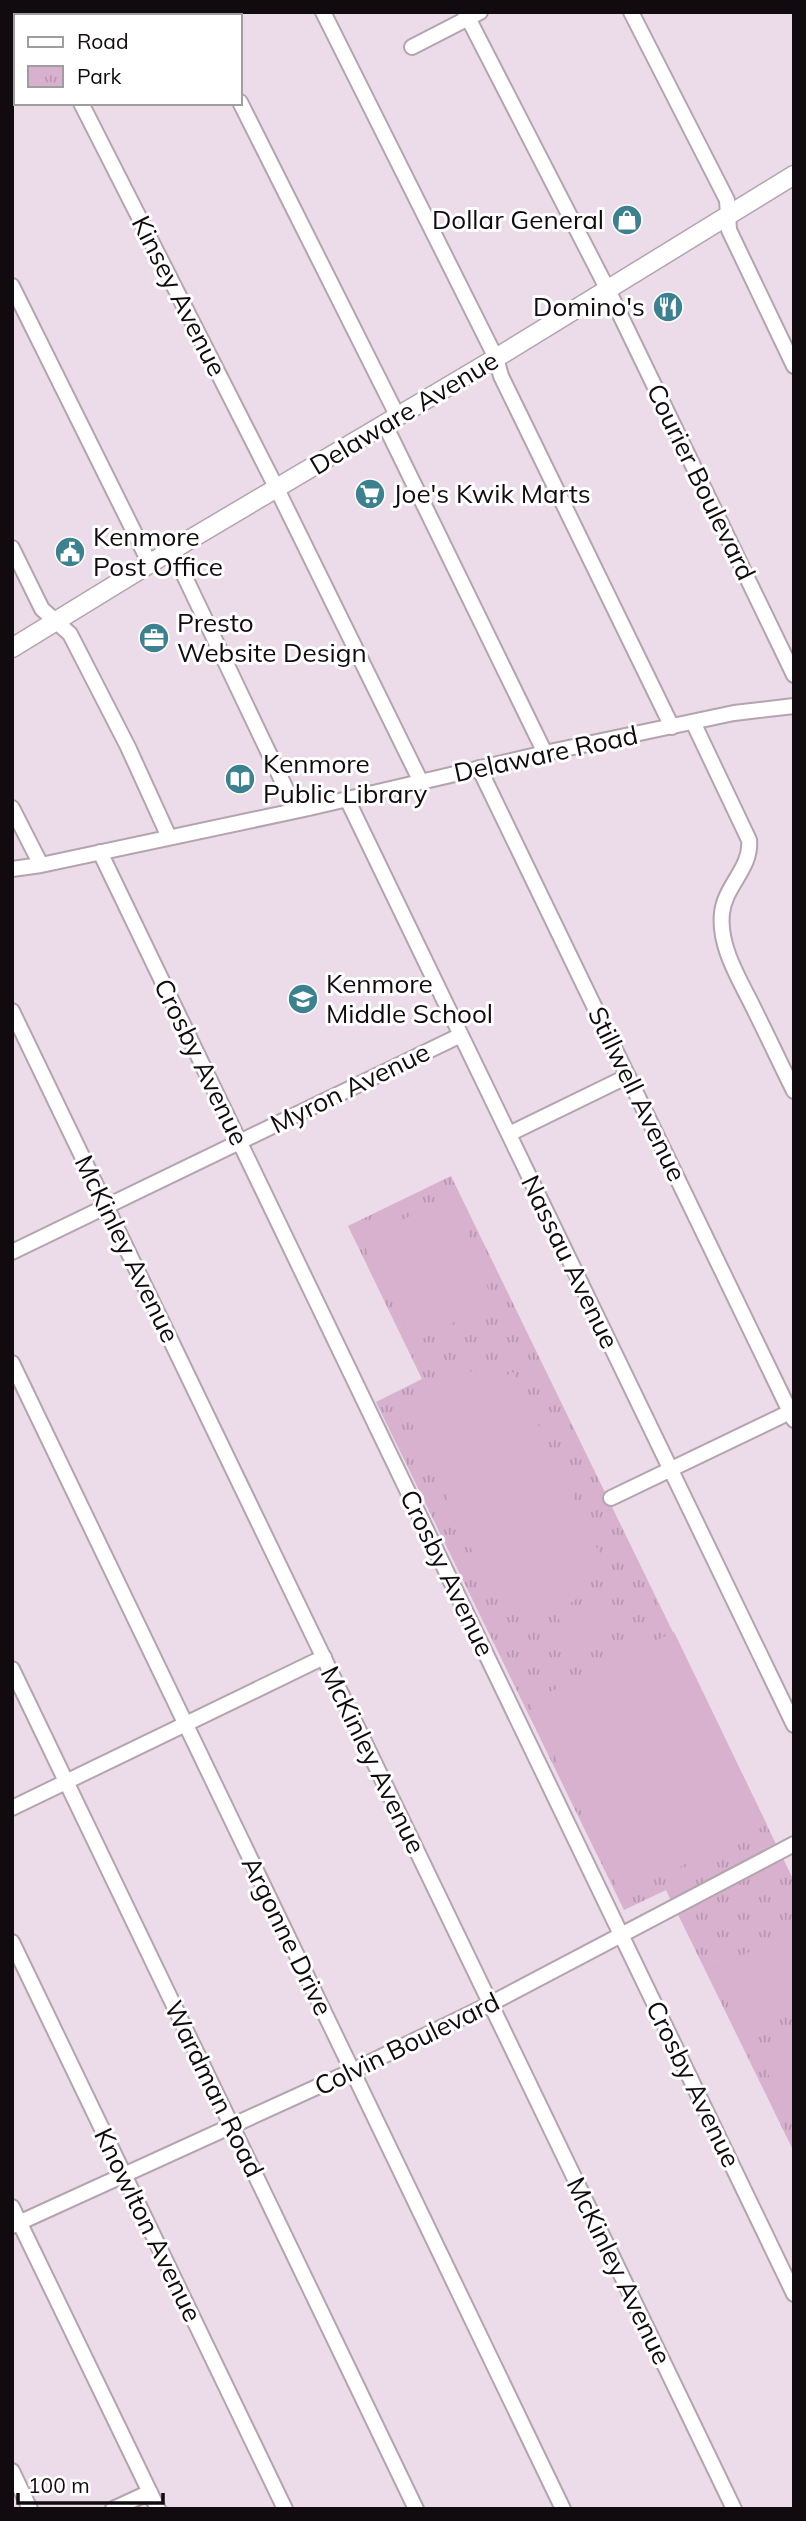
<svg xmlns="http://www.w3.org/2000/svg" width="806" height="2521" font-family="Mulish,sans-serif">
  <defs>
    <pattern id="park-tufts" width="24" height="20" patternUnits="userSpaceOnUse" patternTransform="scale(1.75)"><rect width="24" height="20" fill="#d7b1ce"/><path d="M3 7l-1-3M5 7V3M7 7l1-3M15 17l-1-3M17 17v-4M19 17l1-3" fill="none" stroke="#b897b0"/></pattern>
  </defs>
  <rect width="100%" height="100%" fill="#ecdbe8"/>
  <path fill="url(#park-tufts)" d="M451 1176 794 1881V2152L666 1890 624 1910 376 1402 422 1379 348 1226Z"/>
  <path fill="#d7b1ce" d="M444 1196 455 1200 493 1302 413 1344 363 1243Z
    M468 1371 488 1374 500 1379 513 1372 609 1573C603 1576 595 1579 589 1583 584 1588 581 1596 575 1600 540 1624 510 1619 487 1583L406 1410 423 1403 444 1380Z
    M597 1597 613 1629 573 1648 558 1617Z
    M674 1632 767 1825 621 1895 529 1702Z
    M794 1930V2006L742 2031 712 1970Z
    M794 2033V2126L757 2051Z"/>
  <g fill="none" stroke-linecap="round" stroke-linejoin="round">
    <g stroke="#b4a4b0" stroke-width="18">
      <path id="minor" d="M35 12 37 16
        M195 12 196 16
        M323 12 496 358 501 376 672 727
        M465 12 612 298 794 675
        M631 12 727 200 729 230 794 366
        M412 47 480 12
        M240 102 398 417
        M81 103 277 489 421 782
        M12 286 150 564
        M385 425 545 753
        M12 548 42 609 70 634 128 747 169 837
        M172 550 296 810
        M693 722 749 840C752 868 725 885 722 913 718 948 742 983 756 1013 769 1039 781 1065 794 1091
        M479 768 794 1420
        M347 799 794 1725
        M12 808 41 865
        M100 852 794 2294
        M12 869 41 865 309 808 545 753 734 713 794 706
        M12 1011 734 2509
        M509 1134 628 1076
        M12 1252 461 1035
        M12 1363 563 2509
        M611 1498 790 1412
        M12 1669 416 2509
        M12 1808 324 1657
        M12 1942 285 2509
        M12 2207 158 2509
        M12 2226 352 2071 490 2004 794 1844
        M12 2471 30 2509
        M113 2509 150 2492"/>
    </g>
    <g stroke="#b4a4b0" stroke-width="21">
      <path id="major" d="M12 648 172 550 496 358 794 175"/>
    </g>
    <use href="#minor" stroke="#fff" stroke-width="14"/>
    <use href="#major" stroke="#fff" stroke-width="18"/>
  </g>
  <defs>
    <g id="shop-disc" transform="scale(1.575)"><circle r="9.5" fill="#3c818f" stroke="#fff"/><path d="M-5-2.5h2.3a2.7 3.5 0 0 1 5.4 0H5L5.5 6h-11ZM-1.5-2.5h3a1.5 2.3 0 0 0-3 0Z" fill="#fff"/></g>
    <g id="restaurant-disc" transform="scale(1.575)"><circle r="9.5" fill="#3c818f" stroke="#fff"/><path d="M-5-6h1v4h1v-4h1v4h1v-4h1v5L-1.5 .5V6h-2V.5L-5-1ZM5-6V6H3V1.5H1.5Q1.5-4 5-6Z" fill="#fff"/></g>
    <g id="supermarket-disc" transform="scale(1.575)"><circle r="9.5" fill="#3c818f" stroke="#fff"/><path d="M-6-5.5h2.5l.6 2H6L4.5 2H-2.5L-4.4-4H-6ZM-1.5 3.2a1.3 1.3 0 1 0 .1 0ZM3 3.2a1.3 1.3 0 1 0 .1 0Z" fill="#fff"/></g>
    <g id="civic-disc" transform="scale(1.575)"><circle r="9.5" fill="#3c818f" stroke="#fff"/><path d="M-.6-6.5H3V-4.5H.6V-3L4-1V1h2V6H-6V1h2V-1L-.6-3ZM-1.2 2.5V6h2.4V2.5Z" fill="#fff"/></g>
    <g id="office-disc" transform="scale(1.575)"><circle r="9.5" fill="#3c818f" stroke="#fff"/><path d="M-6-3h4V-5.5h4V-3h4V5H-6ZM-1-4.5V-3h2v-1.5ZM-6 0V1H6V0Z" fill="#fff"/></g>
    <g id="library-disc" transform="scale(1.575)"><circle r="9.5" fill="#3c818f" stroke="#fff"/><path d="M-6-4Q-3-5.5-.7-3.5V5Q-3 3-6 4ZM6-4Q3-5.5 .7-3.5V5Q3 3 6 4Z" fill="#fff"/></g>
    <g id="school-disc" transform="scale(1.575)"><circle r="9.5" fill="#3c818f" stroke="#fff"/><path d="M0-5L7-2L0 1L-7-2ZM-4 1L0 2.5L4 1V4Q0 6-4 4Z" fill="#fff"/></g>
  </defs>
  <g fill-rule="evenodd">
    <use href="#shop-disc" x="627" y="220"/>
    <use href="#restaurant-disc" x="668" y="307"/>
    <use href="#supermarket-disc" x="370" y="494"/>
    <use href="#civic-disc" x="70" y="552"/>
    <use href="#office-disc" x="154" y="638"/>
    <use href="#library-disc" x="240" y="779"/>
    <use href="#school-disc" x="303" y="999"/>
  </g>
  <g text-anchor="middle" stroke-width="6" stroke-linejoin="round" paint-order="stroke">
    <g font-size="26" fill="#110b0f" stroke="#fff" text-anchor="start">
      <text x="604" y="229" text-anchor="end">Dollar General</text>
      <text x="645" y="316" text-anchor="end">Domino's</text>
      <text x="393" y="503">Joe's Kwik Marts</text>
      <text x="93" y="546">Kenmore<tspan x="93" dy="30">Post Office</tspan></text>
      <text x="177" y="632">Presto<tspan x="177" dy="30">Website Design</tspan></text>
      <text x="263" y="773">Kenmore<tspan x="263" dy="30">Public Library</tspan></text>
      <text x="326" y="993">Kenmore<tspan x="326" dy="30">Middle School</tspan></text>
    </g>
    <g font-size="26" fill="#110b0f" stroke="#fff">
      <text transform="translate(179 296) rotate(63)" y="9">Kinsey Avenue</text>
      <text transform="translate(404 413) rotate(-31)" y="9">Delaware Avenue</text>
      <text transform="translate(701 482) rotate(64)" y="9">Courier Boulevard</text>
      <text transform="translate(546 754) rotate(-12)" y="9">Delaware Road</text>
      <text transform="translate(201 1062) rotate(64)" y="9">Crosby Avenue</text>
      <text transform="translate(350 1088) rotate(-26)" y="9">Myron Avenue</text>
      <text transform="translate(637 1094) rotate(64)" y="9">Stillwell Avenue</text>
      <text transform="translate(127 1249) rotate(64)" y="9">McKinley Avenue</text>
      <text transform="translate(570 1262) rotate(64)" y="9">Nassau Avenue</text>
      <text transform="translate(447 1573) rotate(64)" y="9">Crosby Avenue</text>
      <text transform="translate(373 1760) rotate(64)" y="9">McKinley Avenue</text>
      <text transform="translate(287 1936) rotate(64)" y="9">Argonne Drive</text>
      <text transform="translate(407 2044) rotate(-26)" y="9">Colvin Boulevard</text>
      <text transform="translate(693 2084) rotate(64)" y="9">Crosby Avenue</text>
      <text transform="translate(214 2089) rotate(64)" y="9">Wardman Road</text>
      <text transform="translate(148 2225) rotate(64)" y="9">Knowlton Avenue</text>
      <text transform="translate(619 2271) rotate(64)" y="9">McKinley Avenue</text>
    </g>
  </g>
  <rect width="806" height="2521" fill="none" stroke="#110b0f" stroke-width="28"/>
  <rect x="14" y="14" width="228" height="91" fill="#ffffff" stroke="#a09d9f" stroke-width="2"/>
  <rect x="28" y="37" width="35" height="10" fill="#ffffff" stroke="#a09d9f" stroke-width="2"/>
  <text x="77" y="49" font-size="21" fill="#110b0f">Road</text>
  <rect x="28" y="66" width="35" height="21" fill="url(#park-tufts)" stroke="#a09d9f" stroke-width="2"/>
  <text x="77" y="84" font-size="21" fill="#110b0f">Park</text>
  <path d="M18 2493v10h145v-10" fill="none" stroke="#110b0f" stroke-width="3.5"/>
  <text x="28" y="2493" font-size="21" fill="#110b0f" stroke="#ffffff" stroke-width="5" paint-order="stroke">100 m</text>
</svg>
